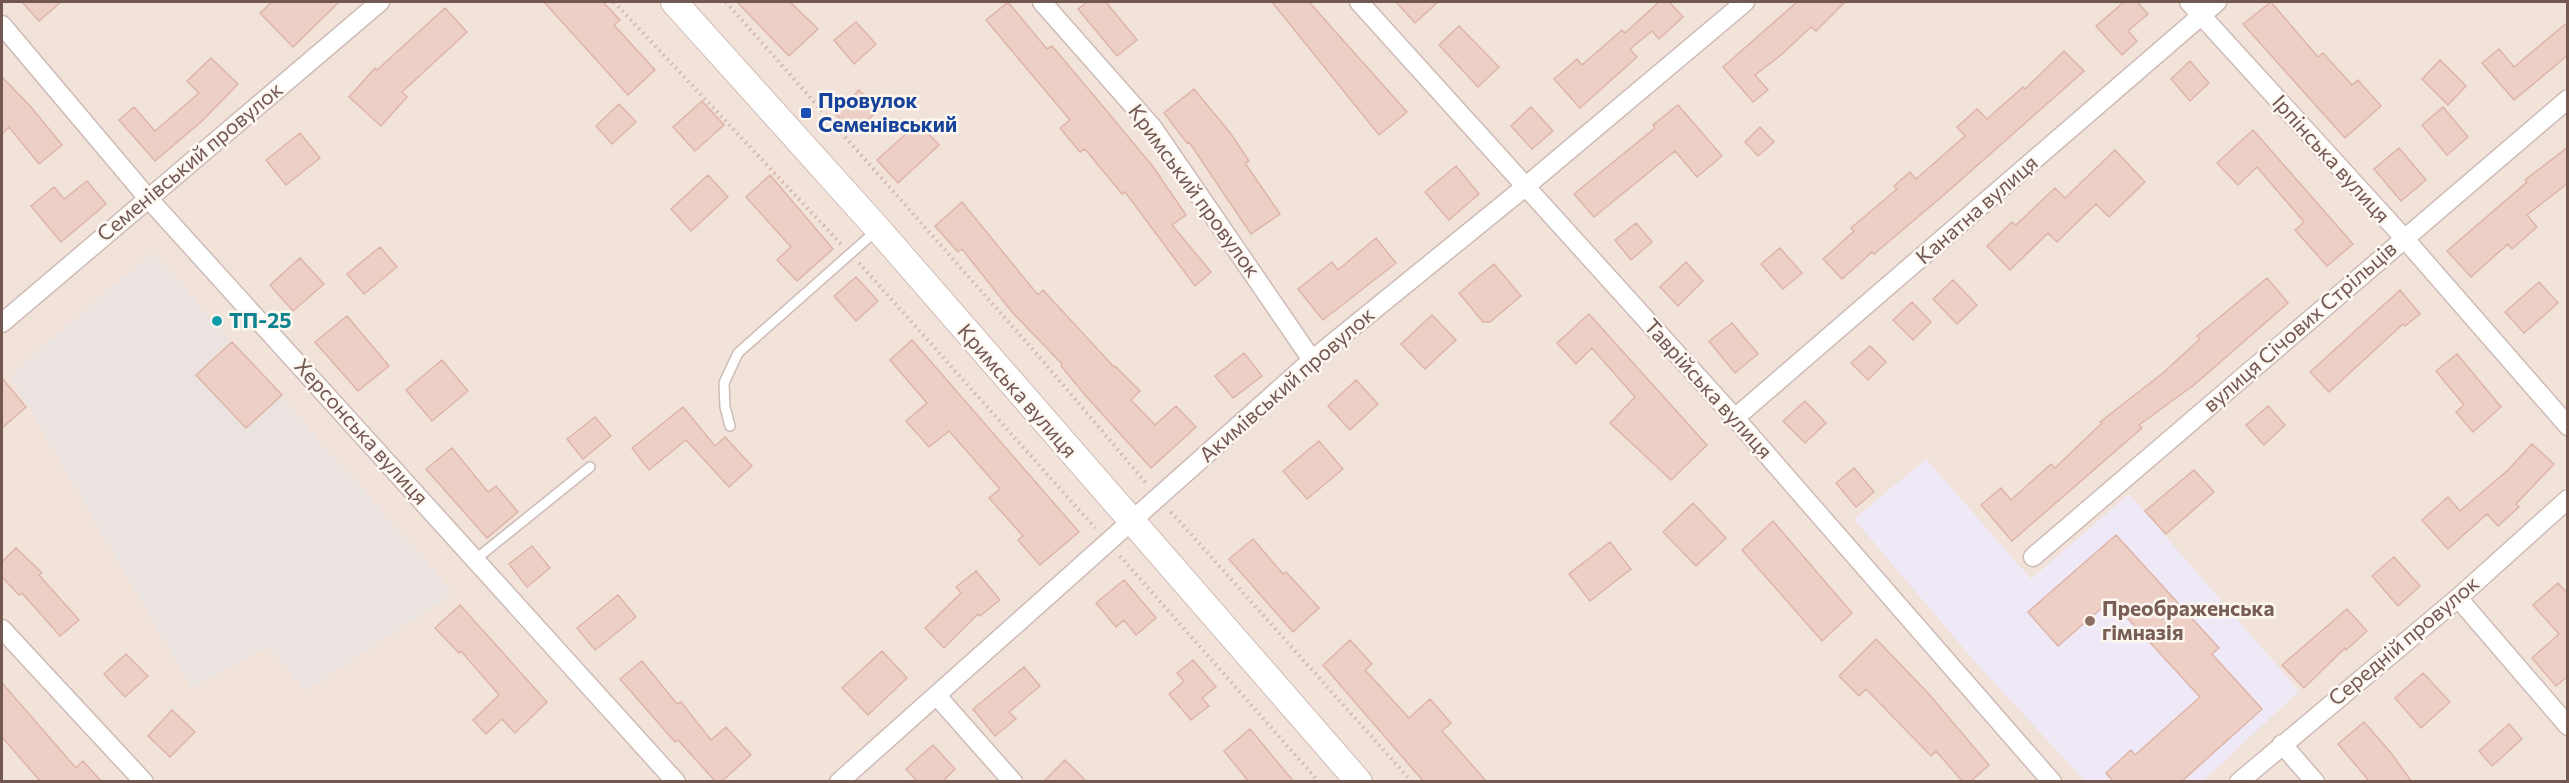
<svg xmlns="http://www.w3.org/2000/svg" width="2569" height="783" font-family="Commissioner,sans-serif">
  <rect width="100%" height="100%" fill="#faf2eb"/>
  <path fill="#f1e3da" d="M2 2H2567V781H2Z"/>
  <path fill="#eae3e0" d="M153 252 454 593 306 691 268 646 192 688 10 375Z"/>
  <path fill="#efe8f7" d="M1926 459 2031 579 2129 494 2299 691 2203 781H2085L1977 664 1854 519Z"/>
  <path fill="#edcfc6" stroke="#deb4a8" stroke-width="1.5" d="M22 2H61L39 21Z
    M272 2H339L293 47 260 13Z
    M544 2H603L620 20 614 25 655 70 628 95Z
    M737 2H790L818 29 789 56Z
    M1008 2 1047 49 1052 46 1096 98 1154 168 1186 215 1172 225 1211 272 1195 286 1125 192 1122 194 1085 149 1080 152 1060 128 1070 120 986 20Z
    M1087 2H1106L1137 40 1117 56 1078 9Z
    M1272 2H1309L1407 112 1379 135Z
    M1396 2H1438L1415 23Z
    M1659 2H1669L1683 17 1659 39 1652 31 1630 49 1637 57 1580 108 1554 79 1577 59 1582 65 1622 30 1625 33Z
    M1797 2H1845L1816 31 1811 27 1781 55 1755 75 1768 90 1753 102 1723 67Z
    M2124 2H2137L2148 14 2128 31 2137 41 2122 55 2096 26Z
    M2271 2 2318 57 2323 53 2352 85 2358 80 2381 106 2345 138 2243 24Z
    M445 8 467 32 402 92 407 97 381 126 349 97 375 68 377 70Z
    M856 22 876 44 854 64 834 40Z
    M2568 22V55L2514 100 2482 63 2499 49 2514 67Z
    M1459 26 1499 67 1478 87 1439 45Z
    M2064 51 2084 71 1945 194 1874 254 1872 252 1842 279 1823 259 1854 231 1851 228 1897 189 1894 186 1910 172 1916 179 1965 136 1957 127 1977 109 1987 119 2023 87 2025 89Z
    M211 58 238 84 202 121 155 161 119 120 134 107 155 131 199 93 187 81Z
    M2440 60 2466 86 2448 105 2422 79Z
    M2190 61 2209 83 2190 101 2171 79Z
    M2 77 31 107 62 145 39 164 9 127 2 134Z
    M1194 89 1231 134 1249 161 1245 163 1280 214 1251 234 1189 142 1187 143 1164 113Z
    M859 90 879 109 855 133 835 114Z
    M702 101 724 125 695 151 673 127Z
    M619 104 636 122 612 144 596 126Z
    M1678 105 1722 156 1697 177 1675 151 1594 217 1574 194 1655 128 1653 125Z
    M1531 107 1553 131 1532 149 1511 126Z
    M2443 107 2468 137 2447 155 2422 125Z
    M918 123 939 145 898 183 877 160Z
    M1760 127 1774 142 1758 156 1745 142Z
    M2253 130 2353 244 2327 266 2295 230 2304 222 2257 167 2238 185 2217 163Z
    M300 133 320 158 286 185 266 160Z
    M2568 147V183L2527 215 2537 227 2512 249 2508 244 2471 277 2447 251 2527 182 2525 180Z
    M2399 148 2426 180 2401 201 2374 169Z
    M2115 150 2145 182 2109 217 2096 204 2057 242 2048 233 2010 270 1987 246 2012 222 2016 225 2055 188 2065 198Z
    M1456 166 1479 194 1449 220 1425 192Z
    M708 175 728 197 691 231 671 209Z
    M770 175 833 249 797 281 777 260 791 247 746 197Z
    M87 181 106 204 61 242 31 206 54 187 64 199Z
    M962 202 1038 295 1043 290 1114 367 1115 366 1140 391 1131 400 1155 425 1176 406 1196 427 1151 468 1085 395 1061 366 1062 364 1012 312 962 249 958 252 935 226Z
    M1636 223 1652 242 1631 260 1615 240Z
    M1376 238 1396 263 1323 320 1298 289 1332 262 1338 270Z
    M380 247 397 267 364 294 347 274Z
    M1780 248 1802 273 1783 289 1761 264Z
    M300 258 324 284 293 311 270 285Z
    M1686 262 1703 281 1678 306 1660 287Z
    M1494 264 1521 296 1490 322H1483L1459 293Z
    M856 277 878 301 856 321 834 296Z
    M2267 278 2288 303 2194 385 2139 425 2142 428 2012 541 1981 505 2001 488 2011 500 2051 464 2055 468 2102 423 2100 422 2163 373 2200 339 2197 336Z
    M1953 280 1977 305 1957 324 1933 299Z
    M2539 282 2558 303 2524 333 2505 312Z
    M2400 290 2420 314 2405 326 2403 324 2329 392 2310 372Z
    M1912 302 1931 322 1913 340 1893 320Z
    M1589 314 1707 445 1671 480 1610 423 1635 397 1592 348 1576 364 1557 343Z
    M1432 315 1456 340 1425 369 1401 344Z
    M347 316 389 366 358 391 315 342Z
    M1732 323 1758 354 1735 373 1709 341Z
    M912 340 1079 532 1040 565 1018 540 1023 536 989 498 1000 489 949 431 929 447 906 421 927 403 890 360Z
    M232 342 282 395 246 428 196 375Z
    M1870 346 1886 362 1868 380 1851 363Z
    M1244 353 1262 376 1233 398 1215 376Z
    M2457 354 2501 407 2473 432 2456 412 2464 405 2436 371Z
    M442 360 468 391 432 421 406 390Z
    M2 378 26 407 2 428Z
    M1356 380 1378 404 1350 430 1328 406Z
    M1805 401 1826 423 1805 443 1783 421Z
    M2268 406 2285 425 2264 445 2246 425Z
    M683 407 715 446 725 437 752 466 729 487 686 440 649 470 632 448Z
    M595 417 611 436 583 459 567 439Z
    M1319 441 1343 469 1307 499 1283 471Z
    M2532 444 2554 464 2516 504 2519 507 2498 526 2487 514 2448 549 2422 520 2448 497 2460 511 2508 470Z
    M452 448 488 492 496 486 518 512 487 538 426 469Z
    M1854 468 1874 492 1856 507 1836 483Z
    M2194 470 2214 492 2166 534 2145 511Z
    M1693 503 1726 538 1696 566 1663 532Z
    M1773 521 1852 613 1822 641 1742 550Z
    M2116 535 2219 648 2212 654 2262 709 2181 782H2114L2106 773 2131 750 2135 755 2200 697 2111 600 2058 646 2028 612Z
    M1253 539 1283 574 1286 572 1319 608 1293 632 1229 559Z
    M1610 542 1631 569 1590 601 1569 574Z
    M532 546 550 568 527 587 509 564Z
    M16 548 42 573 39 575 79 620 60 636 22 593 19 595 2 577V562Z
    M2394 557 2420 586 2398 606 2372 576Z
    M976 571 1000 600 980 616 978 614 944 648 925 628 961 593 956 587Z
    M1124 580 1156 618 1136 635 1124 620 1116 627 1096 603Z
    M2558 583 2568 594V676L2556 686 2532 658 2559 634 2533 605Z
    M618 595 636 617 595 650 577 628Z
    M460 605 547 702 515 733 502 719 486 734 473 720 499 695 461 651 459 653 435 628Z
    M2347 609 2367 631 2346 650 2345 648 2304 688 2282 665Z
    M1876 639 1927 692 1989 765 1970 782H1963L1936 751 1931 756 1866 689 1859 696 1839 676Z
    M1350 640 1372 664 1365 670 1409 718 1430 699 1451 723 1442 731 1487 782H1424L1323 665Z
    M882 651 907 678 868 715 842 688Z
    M126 654 148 676 125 697 104 674Z
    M1193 660 1216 687 1202 698 1209 706 1191 720 1169 694 1184 681 1177 673Z
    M642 661 677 704 681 702 711 740 726 727 751 755 721 782H716L678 740 675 742 620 679Z
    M1024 667 1040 686 1009 712 1016 719 995 736 973 709Z
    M2423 673 2450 702 2421 728 2395 698Z
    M2 683 76 768 83 761 102 782H41L2 737Z
    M172 710 195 732 170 757 148 736Z
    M2364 722 2391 753 2412 782H2370L2338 744Z
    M2509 724 2522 739 2492 766 2479 751Z
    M1250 729 1294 782H1249L1224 751Z
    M933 745 955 769 942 782H918L906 769Z
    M1065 760 1087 782H1043Z"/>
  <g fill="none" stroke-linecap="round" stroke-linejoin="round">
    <g stroke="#cebbb5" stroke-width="12">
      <path id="lane" d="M730 426 725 407 724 383 738 353 876 231
        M476 559 590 467"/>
    </g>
    <g stroke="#cebbb5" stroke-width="21">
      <path id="street" d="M1042 2 1153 128 1312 360
        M1359 2 1735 418 2052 782
        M2189 2 2404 238 2568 426
        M2 25 147 197 676 782
        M2 323 380 2
        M1735 418 2217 2
        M2033 557 2568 99
        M2458 598 2568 726
        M2 629 144 782
        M937 696 1013 782
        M2282 744 2315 782
        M839 782 1312 360 1525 187 1745 2
        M2239 782 2458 598 2568 499"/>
    </g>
    <g stroke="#d0bbb3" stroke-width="28">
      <path id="secondary" d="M674 2 878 229 1359 782"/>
    </g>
    <path stroke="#d2b2a9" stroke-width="4" stroke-dasharray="1.5 4.5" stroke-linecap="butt" d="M614 2 841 244
      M726 2 1042 360 1146 483
      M859 263 1095 528
      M1171 512 1412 782
      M1120 556 1319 782"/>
    <use href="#lane" stroke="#fff" stroke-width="9"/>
    <use href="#street" stroke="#fff" stroke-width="18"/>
    <use href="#secondary" stroke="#fff" stroke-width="26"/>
  </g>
  <rect fill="#1a4fb4" stroke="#fdf7f1" stroke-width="2" x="800" y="107" width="12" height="12" rx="3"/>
  <circle fill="#0f9aa8" stroke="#fdf7f1" stroke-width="2" cx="217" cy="321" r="6"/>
  <circle fill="#8d6e63" stroke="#fdf7f1" stroke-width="2" cx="2090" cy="621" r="6"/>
  <g text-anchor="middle" stroke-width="5" stroke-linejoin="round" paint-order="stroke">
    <g font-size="21" font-weight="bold" fill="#164399" stroke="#fdf7f1" text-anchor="start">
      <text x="818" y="108">Провулок<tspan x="818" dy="24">Семенівський</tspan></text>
    </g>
    <g font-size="21" fill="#735751" stroke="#fdf7f1">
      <text transform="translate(2331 159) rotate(48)" y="7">Ірпінська вулиця</text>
      <text transform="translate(190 162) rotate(-40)" y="7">Семенівський провулок</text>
      <text transform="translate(1194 191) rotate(54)" y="7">Кримський провулок</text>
      <text transform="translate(1977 210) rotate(-41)" y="7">Канатна вулиця</text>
      <text transform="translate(2300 327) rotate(-41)" y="7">вулиця Січових Стрільців</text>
      <text transform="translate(1287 385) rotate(-41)" y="7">Акимівський провулок</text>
      <text transform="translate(1708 389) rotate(48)" y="7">Таврійська вулиця</text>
      <text transform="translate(1017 391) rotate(49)" y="7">Кримська вулиця</text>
      <text transform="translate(361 432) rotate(48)" y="7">Херсонська вулиця</text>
      <text transform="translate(2404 641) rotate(-40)" y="7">Середній провулок</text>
    </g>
    <g font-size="21" font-weight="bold" fill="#0d838f" stroke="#fdf7f1" text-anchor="start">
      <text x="229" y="328">ТП-25</text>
    </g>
    <g font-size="21" font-weight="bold" fill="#785e54" stroke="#fdf7f1" text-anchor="start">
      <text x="2102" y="616">Преображенська<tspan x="2102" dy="24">гімназія</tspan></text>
    </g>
  </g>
  <rect width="2569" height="783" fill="none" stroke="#735751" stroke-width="6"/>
</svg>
